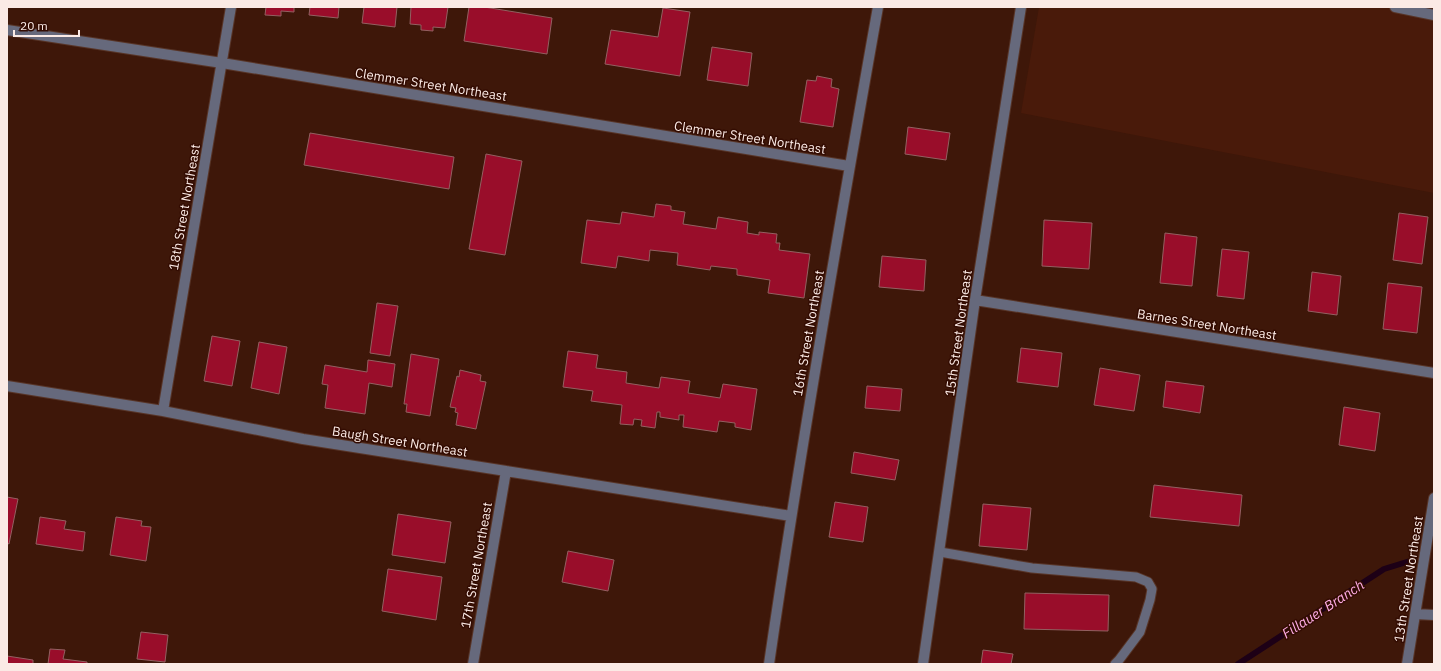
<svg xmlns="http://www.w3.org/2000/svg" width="1441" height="671" font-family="'IBM Plex Sans',sans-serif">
  <rect width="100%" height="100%" fill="#3e1709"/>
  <path fill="#491a0a" d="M1039 7H1434V193L1021 113Z"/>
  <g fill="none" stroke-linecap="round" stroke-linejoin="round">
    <path stroke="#1d0016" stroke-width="6" d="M1238 664 1384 569 1410 561"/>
  </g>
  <path fill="#990d2a" stroke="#936061" d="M266 7H294V12L281 11V16L265 15Z
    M310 7H339L338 18 309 15Z
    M364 7H397L395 27 362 23Z
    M411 7H448L445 28 433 27V31L421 30V25L410 24Z
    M469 7H484L552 18 547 54 464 41Z
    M663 8 690 12 680 76 605 64 611 30 658 37Z
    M712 47 752 53 748 86 707 80Z
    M817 76 832 79 831 87 839 89 833 127 800 122 807 80 816 81Z
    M908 127 950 133 946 160 905 154Z
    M310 133 454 157 449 189 304 165Z
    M486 154 522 161 505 255 469 249Z
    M656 204 671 206V210L685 212 683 224 716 229 718 217 748 222 747 233 759 235V232L777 234 776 243H780L779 250 810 254 804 298 768 293 770 280 737 275V269L711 266 710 270 677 265 678 253 650 250 649 261 618 256 616 268 581 263 587 220 620 224 622 212 654 217Z
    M1399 213 1428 217 1422 264 1393 260Z
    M1044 220 1092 223 1089 269 1042 266Z
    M1165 233 1197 237 1192 286 1160 283Z
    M1222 249 1249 252 1244 299 1217 296Z
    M882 256 926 260 924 291 879 287Z
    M1312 272 1341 276 1337 315 1308 311Z
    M1388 283 1422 287 1417 333 1383 329Z
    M377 303 398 306 390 356 370 353Z
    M212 336 240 341 232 386 204 381Z
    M259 342 287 347 279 394 251 388Z
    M1021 348 1062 353 1058 387 1017 382Z
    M568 351 598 355 596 368 627 372 626 383 659 388 661 377 690 381 688 393 720 398 723 384 757 389 751 430 735 427V423L719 421 717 432 683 427 684 415H679V420L660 417V412H657L655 428 641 426 642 420 634 419 633 425 620 424 622 405 591 401 593 391 563 387Z
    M411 354 439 359 430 416 406 412 407 404H404Z
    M368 360 395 364 392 387 369 383 365 414 325 408 328 385 322 384 325 365 367 372Z
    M1100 368 1140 375 1134 411 1094 405Z
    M460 370 481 375 480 381 486 382 476 429 456 425 458 413 455 412 456 408 450 407 457 376 459 377Z
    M1166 381 1204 386 1200 413 1163 407Z
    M867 386 902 389 900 411 865 408Z
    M1344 407 1380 413 1375 451 1339 445Z
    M854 452 899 460 895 480 851 473Z
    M1154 485 1242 495 1239 526 1150 517Z
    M7 497 18 499 9 544 7 543Z
    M835 502 868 507 863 542 829 537Z
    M983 504 1031 508 1027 550 979 546Z
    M398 514 451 522 445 563 392 555Z
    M40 517 66 521 64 529 85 532 83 551 36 544Z
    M116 517 142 521 141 526 151 527 146 561 110 555Z
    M568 551 614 560 608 591 562 582Z
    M388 569 442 577 436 620 382 611Z
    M1025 593 1109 595 1108 631 1024 629Z
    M141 632 168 635 165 662 137 659Z
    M50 649 65 650 63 659 87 662V664H48Z
    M983 650 1013 654 1011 664H981Z
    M7 656 33 660V664H7Z"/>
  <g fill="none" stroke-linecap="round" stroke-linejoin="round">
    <g stroke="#583528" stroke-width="11">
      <path id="service" d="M940 552 1032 568 1136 577 1148 582 1152 589 1150 600 1140 632 1119 660 1115 664"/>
    </g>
    <g stroke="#583528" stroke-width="12">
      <path id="minor" d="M1395 7 1434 15
        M7 30 222 63 849 166
        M975 300 1434 373
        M7 386 163 411 303 439 791 516
        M163 411 231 7
        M1416 614 1434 615
        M473 664 506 471
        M769 664C801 444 839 226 878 7
        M923 664 975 300 1021 7
        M1407 664 1434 498"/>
    </g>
    <use href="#service" stroke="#66697c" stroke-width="9"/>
    <use href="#minor" stroke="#66697c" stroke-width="10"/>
  </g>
  <g text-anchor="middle" stroke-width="3" stroke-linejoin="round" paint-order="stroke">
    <g font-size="13" fill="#fbeae5" stroke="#330c02">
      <text transform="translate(431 84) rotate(9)" y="5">Clemmer Street Northeast</text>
      <text transform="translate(750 137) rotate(9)" y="5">Clemmer Street Northeast</text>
      <text transform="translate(184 207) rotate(-80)" y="5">18th Street Northeast</text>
      <text transform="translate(1207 324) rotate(9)" y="5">Barnes Street Northeast</text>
      <text transform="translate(808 333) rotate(-80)" y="5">16th Street Northeast</text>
      <text transform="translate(958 333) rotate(-82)" y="5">15th Street Northeast</text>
      <text transform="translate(400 441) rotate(9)" y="5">Baugh Street Northeast</text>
      <text transform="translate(476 565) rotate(-80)" y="5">17th Street Northeast</text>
      <text transform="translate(1408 579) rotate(-81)" y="5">13th Street Northeast</text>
    </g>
    <g font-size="14" font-style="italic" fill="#ffade6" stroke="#330c02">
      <text transform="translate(1323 609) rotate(-33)" y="5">Fillauer Branch</text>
    </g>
  </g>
  <rect width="1441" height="671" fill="none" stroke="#fbeae5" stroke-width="16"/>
  <path d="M14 30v6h65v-6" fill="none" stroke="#fbeae5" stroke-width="2"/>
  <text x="20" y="30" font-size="12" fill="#fbeae5" stroke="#330c02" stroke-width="3" paint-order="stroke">20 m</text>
</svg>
